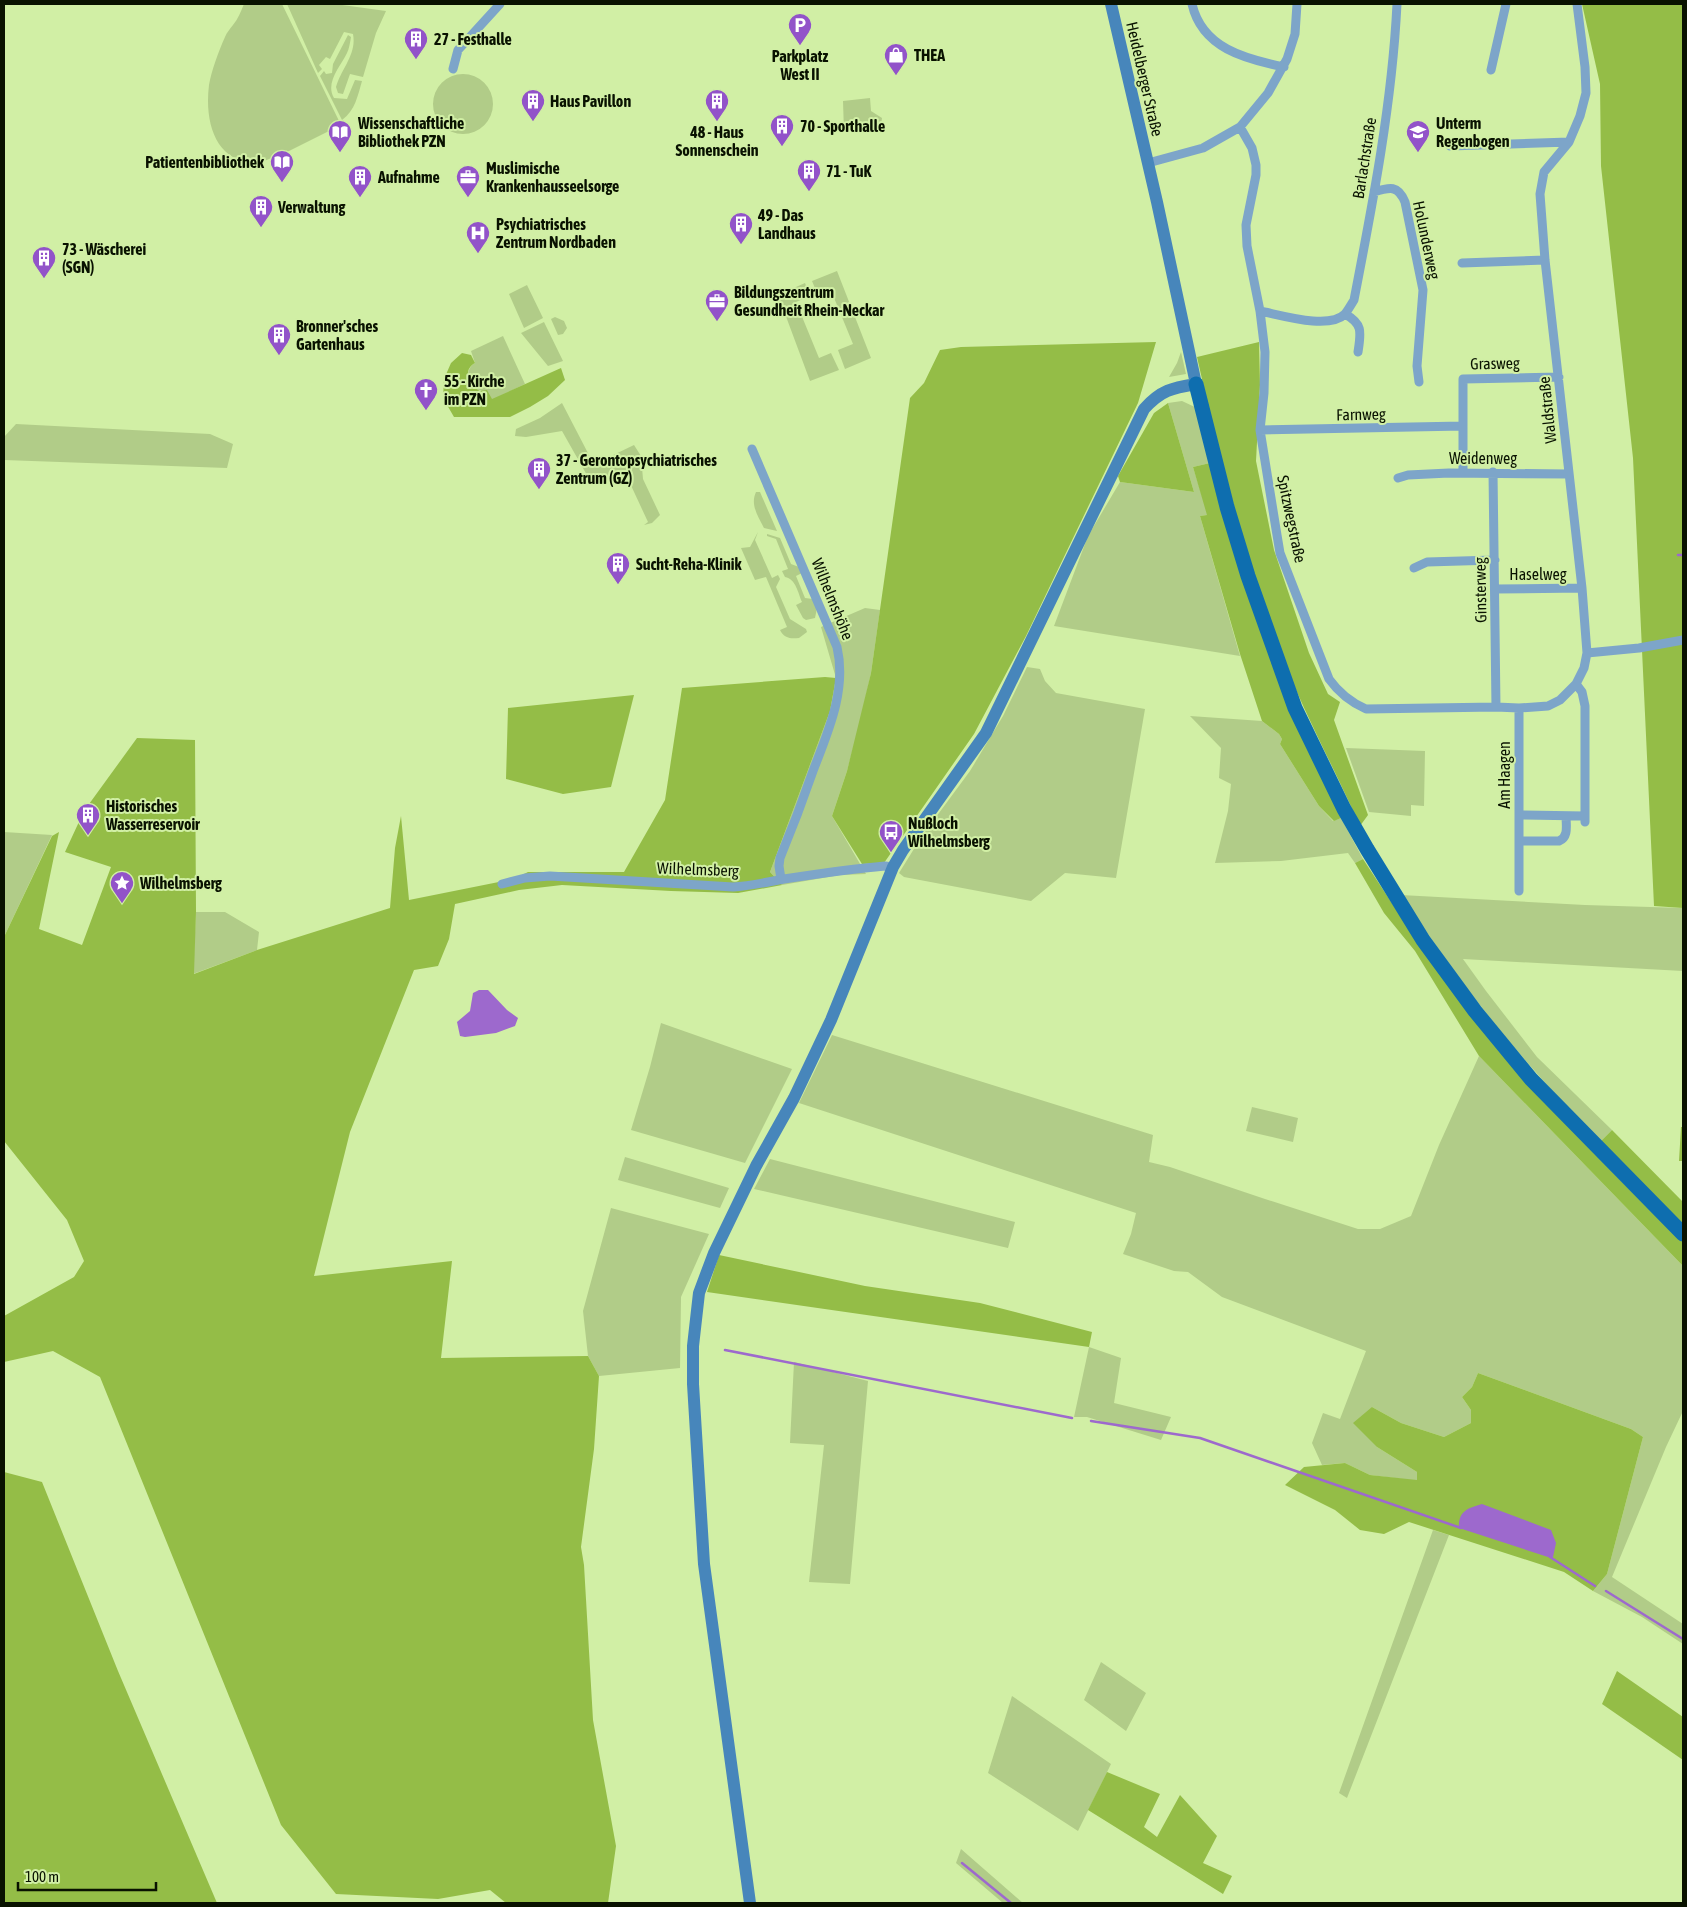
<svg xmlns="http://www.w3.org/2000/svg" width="1687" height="1907" font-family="'Asap Condensed',sans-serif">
  <rect width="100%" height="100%" fill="#d1efa5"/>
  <path fill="#b1cc88" d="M244 4H282L341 125 289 151 264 161V163C217 167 204 125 209 85 211 72 219 50 225 37 227 32 230 29 233 25 238 19 241 11 244 4Z
    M287 4H335L386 11 376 33 363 77 350 74 343 94 338 93 336 87C341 69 357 54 353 34L344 32 330 59 326 57 319 65 322 69 318 73Z
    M348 35 351 37C350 43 349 49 347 53 340 67 325 83 334 98L347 99 355 80 362 81C358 95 355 111 342 120L320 76 324 71 326 74 332 73 333 64Z
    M433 104a30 30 0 1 1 60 0a30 30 0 1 1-60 0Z
    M870 98 871 111 882 118 880 132H844L843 101Z
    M837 271 871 358 845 369 838 350 853 344 830 288 817 293 812 281Z
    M805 283 810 296 796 302 819 358 831 353 839 370 810 381 778 295Z
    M527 285 543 318 524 328 509 294Z
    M555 317 564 321 567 328 563 334 558 335 551 319Z
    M544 322 563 361 548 366 521 333Z
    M503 336 525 384 492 400C489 397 485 393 482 391 475 388 480 393 474 388 466 381 466 368 475 363L471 351Z
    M1181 352 1186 374 1169 377 1177 363Z
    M1182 401 1197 408 1210 463 1193 467 1208 515 1200 516 1240 656 1054 626 1088 536 1120 482 1194 492 1168 403Z
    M562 403 590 457 597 456 599 459 604 456 607 458 634 445 641 456 643 479 660 515 652 523 644 525 648 522 628 479 588 477 562 431 526 437 515 436 516 429 540 418Z
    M16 424 210 434 233 444 227 468 4 460V437Z
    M756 492H760L777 531 764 528C758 516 750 505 756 492Z
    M758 532 755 540 772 578 778 575 780 579 776 587 790 619 806 629 807 632 799 638C790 639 784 638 780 630L787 627 766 577 755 580 741 548 750 547Z
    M767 534 780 538 791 564 799 567 802 573 796 576 805 598 813 599 817 608 815 618 806 620 803 618 796 605 802 602C798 593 796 579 785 577L782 571 788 569 776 539 767 536Z
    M865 608 880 610 871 673 860 723 847 771 832 816 866 874 840 875 782 885 770 872 830 711 836 678 821 627Z
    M1027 667 1040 669 1045 681 1056 693 1145 709 1116 878 1065 873 1031 901 904 877 899 873 922 836 970 771 1003 716Z
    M1190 716 1262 721 1279 734 1282 739 1280 744 1319 806 1333 821 1341 818 1363 859 1355 863 1348 853 1281 861 1215 863 1228 811 1231 784 1219 778 1221 748Z
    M1346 748 1425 751 1424 806 1411 805V816L1369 812Z
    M4 832 52 835 4 937Z
    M1401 895 1585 905 1683 908V971L1463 959 1486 991 1537 1057 1612 1130 1600 1142C1563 1102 1525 1062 1491 1019 1459 979 1430 937 1401 895Z
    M196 912H225L259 932 257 950 193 974Z
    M661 1023 792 1069 745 1163 631 1130 650 1067Z
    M832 1035 1153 1135 1149 1162 1170 1167 1265 1199 1358 1229H1380L1411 1216 1439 1145 1479 1056 1683 1266V1411L1666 1447 1612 1577 1683 1624V1644L1642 1617 1593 1591 1607 1574 1643 1437 1631 1429 1478 1373 1472 1387 1462 1397 1471 1410V1423L1444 1437 1401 1423 1372 1407 1377 1447 1417 1472 1418 1481 1370 1475 1345 1463 1322 1465 1312 1443 1323 1413 1340 1419 1366 1351 1222 1297 1188 1272 1174 1271 1123 1254 1131 1234 1136 1213 799 1103Z
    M1252 1107 1298 1118 1293 1142 1246 1131Z
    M625 1157 729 1188 720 1208 618 1180Z
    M770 1159 1015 1222 1008 1248 754 1189Z
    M611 1208 709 1234 681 1297 680 1368 599 1376 588 1356 583 1311Z
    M1089 1347 1121 1358 1114 1403 1171 1417 1161 1440 1087 1417H1074Z
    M794 1362 868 1381 850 1584 809 1582 824 1445 790 1443Z
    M1433 1530 1449 1535 1347 1798 1339 1793Z
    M1101 1662 1146 1693 1126 1731 1084 1700Z
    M1012 1696 1111 1764 1078 1831 988 1773Z
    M961 1849 1023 1903H1003L956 1863Z"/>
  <path fill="#94bd47" d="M1582 4H1683V908L1654 906 1633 458 1601 166 1600 84Z
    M1156 342 1138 403 1026 636 974 734 884 863 862 864 832 816 847 771 871 673 910 398 924 383 940 350 961 347Z
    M1259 342 1260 385 1256 461 1274 550 1309 653 1328 694 1340 702 1334 720 1368 815 1360 826C1334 767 1302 710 1280 650 1245 555 1219 456 1197 357Z
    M462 353 471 355 475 363C462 370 469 386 480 391L487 390 492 399 561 368 565 380 548 396 530 407 510 417H454L443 398 444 379 451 363Z
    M1168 403 1194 492 1120 482 1118 476 1154 413Z
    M1210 463 1341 818 1334 821 1319 806 1280 744 1282 739 1279 734 1262 721 1240 654 1200 516 1207 515 1193 467Z
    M825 677 836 678 830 711 770 872 782 885 738 893 671 891 562 885 519 890 455 904 449 939 438 966 414 970 350 1132 314 1276 452 1261 441 1358 588 1356 599 1376 594 1449 581 1547 584 1565 593 1720 616 1846 608 1903H506L490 1890 438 1899 336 1894 281 1825 100 1377 53 1351 4 1362V1316L74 1277 84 1261 67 1220 4 1141V937L52 836 59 832 39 929 82 945 111 867 65 852 84 811 137 738 195 740 196 912 194 974 257 950 390 908 395 848 401 816 409 900 514 879 528 872H624L665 800 682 688Z
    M634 695 611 787 563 794 506 779 508 708Z
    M1363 859 1416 940 1558 1116 1624 1184 1683 1242V1266L1479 1056 1415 951 1384 913 1355 863Z
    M1681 1127H1683V1161H1679Z
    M1612 1130 1683 1202V1225L1600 1142Z
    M719 1255 865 1286 980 1303 1092 1332 1089 1347 707 1292Z
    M1478 1373 1631 1429 1643 1437 1607 1574 1593 1591 1564 1572 1409 1522 1384 1534 1360 1530 1335 1510 1285 1485 1304 1467 1345 1463 1370 1475 1417 1480V1472L1377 1447 1353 1423 1372 1407 1401 1423 1444 1437 1471 1423V1410L1462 1397 1472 1387Z
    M4 1472 42 1482 118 1671 217 1903H4Z
    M1617 1671 1683 1717V1760L1602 1704Z
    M1107 1772 1160 1794 1144 1827 1157 1837 1180 1795 1217 1836 1203 1863 1232 1876 1223 1894 1088 1810Z"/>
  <path fill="#9d69cd" d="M479 990H488L507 1010 518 1018 515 1026 496 1033 465 1037 460 1036 457 1022 470 1011 473 993Z
    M1482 1504 1551 1530 1556 1543 1553 1557 1551 1558 1459 1528C1458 1511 1468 1508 1482 1504Z"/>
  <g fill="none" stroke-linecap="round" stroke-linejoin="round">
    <path stroke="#9d69cd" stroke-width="2.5" d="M1678 555H1683
      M725 1350 1072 1418
      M1091 1421 1200 1438 1461 1528
      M1550 1557 1595 1586
      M1606 1591 1683 1639
      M962 1863 1011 1903"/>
    <path stroke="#7da5c9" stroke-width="9" d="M1192 4C1202 48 1245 59 1284 67
      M453 69 458 50 500 4
      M1491 70 1506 4
      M1240 127 1252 148 1256 165V175L1246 225 1247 246 1260 311 1265 352 1264 393 1260 430 1276 529 1280 553 1329 679C1339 693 1350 702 1366 709L1496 707 1519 708 1548 706 1560 700 1576 684 1584 668 1587 653 1582 588 1545 260 1540 194 1544 172 1569 142 1580 116 1586 93 1585 67 1577 4
      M1450 146 1569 142
      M1148 163 1203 148 1240 127 1268 93 1287 59 1295 34 1297 4
      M1374 192C1390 187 1398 185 1405 202L1423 290 1417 366 1419 382
      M1462 263 1545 260
      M1260 311C1281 315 1329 330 1345 314 1348 310 1351 305 1354 300 1373 202 1392 104 1397 4
      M1345 314C1363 324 1361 332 1358 352
      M1260 430 1463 426
      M752 449 837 647C847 690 828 732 813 771 803 800 792 829 780 858L779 866 781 879
      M1493 472 1496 707
      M1463 473V379L1559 377
      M1398 478 1408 475 1449 473 1569 474
      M1414 568 1427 562 1495 560
      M1495 589 1582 588
      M1587 653 1639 648 1683 640
      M1576 684 1582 692 1585 706V822
      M1519 708V891
      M1519 815 1585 816
      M1519 841H1559C1569 837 1566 825 1566 816
      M502 884 525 878 550 876 733 887C751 886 767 882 784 879 817 874 851 869 885 866L893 867"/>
    <path stroke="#4786bb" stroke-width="12" d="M750 1903 704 1564 693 1384V1346L699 1293 714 1253 756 1166 794 1098 831 1020 893 867 903 850 986 733 1144 409C1161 390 1172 388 1196 384L1157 202 1111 4"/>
    <path stroke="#0e6eaf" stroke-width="15" d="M1196 384 1227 507 1248 576 1295 708 1344 809 1367 849 1423 940 1475 1011 1531 1079 1683 1234"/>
  </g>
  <defs>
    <g id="parking-pin" transform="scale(1.25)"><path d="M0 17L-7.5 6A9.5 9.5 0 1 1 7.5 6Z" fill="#9253c9" stroke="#d1efa5"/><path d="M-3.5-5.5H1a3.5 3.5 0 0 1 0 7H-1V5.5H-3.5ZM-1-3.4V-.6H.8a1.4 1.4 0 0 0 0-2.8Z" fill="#fff"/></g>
    <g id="building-pin" transform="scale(1.25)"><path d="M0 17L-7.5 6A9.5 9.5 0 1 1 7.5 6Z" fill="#9253c9" stroke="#d1efa5"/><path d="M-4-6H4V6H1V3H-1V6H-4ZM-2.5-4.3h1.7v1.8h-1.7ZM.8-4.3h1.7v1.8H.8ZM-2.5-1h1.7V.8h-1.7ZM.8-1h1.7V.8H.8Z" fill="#fff"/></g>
    <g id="shop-pin" transform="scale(1.25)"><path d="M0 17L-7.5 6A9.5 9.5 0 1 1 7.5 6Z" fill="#9253c9" stroke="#d1efa5"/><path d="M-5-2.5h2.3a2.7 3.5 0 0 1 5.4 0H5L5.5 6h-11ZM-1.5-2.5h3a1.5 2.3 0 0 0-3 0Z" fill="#fff"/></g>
    <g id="library-pin" transform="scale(1.25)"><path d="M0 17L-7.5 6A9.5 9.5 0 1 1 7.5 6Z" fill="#9253c9" stroke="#d1efa5"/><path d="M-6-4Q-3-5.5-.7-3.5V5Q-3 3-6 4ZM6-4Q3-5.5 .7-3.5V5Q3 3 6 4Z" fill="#fff"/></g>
    <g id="school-pin" transform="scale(1.25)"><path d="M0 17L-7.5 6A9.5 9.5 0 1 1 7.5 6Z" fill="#9253c9" stroke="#d1efa5"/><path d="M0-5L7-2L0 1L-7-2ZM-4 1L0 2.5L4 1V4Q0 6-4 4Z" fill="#fff"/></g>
    <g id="office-pin" transform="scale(1.25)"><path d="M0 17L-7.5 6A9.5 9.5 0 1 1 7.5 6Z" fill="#9253c9" stroke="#d1efa5"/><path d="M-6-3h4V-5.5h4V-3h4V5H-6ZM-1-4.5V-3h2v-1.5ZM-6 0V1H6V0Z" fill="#fff"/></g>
    <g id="hospital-pin" transform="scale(1.25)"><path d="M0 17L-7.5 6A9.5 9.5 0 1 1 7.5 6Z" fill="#9253c9" stroke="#d1efa5"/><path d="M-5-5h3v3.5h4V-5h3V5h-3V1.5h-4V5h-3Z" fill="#fff"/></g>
    <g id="church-pin" transform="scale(1.25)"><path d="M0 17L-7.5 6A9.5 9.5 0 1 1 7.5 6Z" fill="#9253c9" stroke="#d1efa5"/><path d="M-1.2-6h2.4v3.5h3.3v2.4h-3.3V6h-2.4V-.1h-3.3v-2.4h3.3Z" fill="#fff"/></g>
    <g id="bus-pin" transform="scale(1.25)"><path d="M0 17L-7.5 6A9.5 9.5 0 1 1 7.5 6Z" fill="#9253c9" stroke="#d1efa5"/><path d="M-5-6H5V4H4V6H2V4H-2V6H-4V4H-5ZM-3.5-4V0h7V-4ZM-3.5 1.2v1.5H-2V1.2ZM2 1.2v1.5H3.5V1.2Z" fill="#fff"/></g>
    <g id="sight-pin" transform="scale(1.25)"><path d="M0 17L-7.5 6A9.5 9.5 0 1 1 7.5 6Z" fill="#9253c9" stroke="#d1efa5"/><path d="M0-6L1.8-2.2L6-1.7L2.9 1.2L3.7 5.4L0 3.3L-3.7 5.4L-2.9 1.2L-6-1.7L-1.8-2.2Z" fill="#fff"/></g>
  </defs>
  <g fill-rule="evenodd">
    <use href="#parking-pin" x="800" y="25"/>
    <use href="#building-pin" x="416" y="39"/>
    <use href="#shop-pin" x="896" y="55"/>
    <use href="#building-pin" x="533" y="101"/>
    <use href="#building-pin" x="717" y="101"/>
    <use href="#building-pin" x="782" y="126"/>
    <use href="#library-pin" x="340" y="132"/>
    <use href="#school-pin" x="1418" y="132"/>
    <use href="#library-pin" x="282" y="162"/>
    <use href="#building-pin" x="809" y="171"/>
    <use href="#building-pin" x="360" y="177"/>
    <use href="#office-pin" x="468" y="177"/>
    <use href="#building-pin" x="261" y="207"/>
    <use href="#building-pin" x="741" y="224"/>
    <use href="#hospital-pin" x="478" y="233"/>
    <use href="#building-pin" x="44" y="258"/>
    <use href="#office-pin" x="717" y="301"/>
    <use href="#building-pin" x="279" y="335"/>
    <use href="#church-pin" x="426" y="390"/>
    <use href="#building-pin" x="539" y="469"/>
    <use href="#building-pin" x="618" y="564"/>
    <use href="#building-pin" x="88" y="815"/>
    <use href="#bus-pin" x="891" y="832"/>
    <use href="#sight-pin" x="122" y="883"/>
  </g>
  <g text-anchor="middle" stroke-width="4" stroke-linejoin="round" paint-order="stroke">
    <g font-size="16" font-weight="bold" fill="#091200" stroke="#d1efa5" text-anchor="start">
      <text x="434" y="45">27 - Festhalle</text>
      <text x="914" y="61">THEA</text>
      <text x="800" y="62" text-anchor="middle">Parkplatz<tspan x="800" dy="18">West II</tspan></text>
      <text x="550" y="107">Haus Pavillon</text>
      <text x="358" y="129">Wissenschaftliche<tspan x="358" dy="18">Bibliothek PZN</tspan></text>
      <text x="1436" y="129">Unterm<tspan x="1436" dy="18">Regenbogen</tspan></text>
      <text x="800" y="132">70 - Sporthalle</text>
      <text x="717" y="138" text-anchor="middle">48 - Haus<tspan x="717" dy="18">Sonnenschein</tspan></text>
      <text x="264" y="168" text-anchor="end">Patientenbibliothek</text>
      <text x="486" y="174">Muslimische<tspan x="486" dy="18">Krankenhausseelsorge</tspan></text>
      <text x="826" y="177">71 - TuK</text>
      <text x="378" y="183">Aufnahme</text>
      <text x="278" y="213">Verwaltung</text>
      <text x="758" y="221">49 - Das<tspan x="758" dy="18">Landhaus</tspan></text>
      <text x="496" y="230">Psychiatrisches<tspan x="496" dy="18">Zentrum Nordbaden</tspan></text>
      <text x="62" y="255">73 - Wäscherei<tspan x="62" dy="18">(SGN)</tspan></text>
      <text x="734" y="298">Bildungszentrum<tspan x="734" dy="18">Gesundheit Rhein-Neckar</tspan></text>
      <text x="296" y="332">Bronner'sches<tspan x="296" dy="18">Gartenhaus</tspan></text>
      <text x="444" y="387">55 - Kirche<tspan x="444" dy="18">im PZN</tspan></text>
      <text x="556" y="466">37 - Gerontopsychiatrisches<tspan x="556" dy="18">Zentrum (GZ)</tspan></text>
      <text x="636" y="570">Sucht-Reha-Klinik</text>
      <text x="106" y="812">Historisches<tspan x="106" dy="18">Wasserreservoir</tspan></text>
      <text x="908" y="829">Nußloch<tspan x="908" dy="18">Wilhelmsberg</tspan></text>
      <text x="140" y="889">Wilhelmsberg</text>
    </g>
    <g font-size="16" fill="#091200" stroke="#d1efa5">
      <text transform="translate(1145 79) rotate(77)" y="6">Heidelberger Straße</text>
      <text transform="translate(1364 158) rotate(-81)" y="6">Barlachstraße</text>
      <text transform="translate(1427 240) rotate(78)" y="6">Holunderweg</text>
      <text transform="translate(1495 363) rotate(-1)" y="6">Grasweg</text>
      <text transform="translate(1547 410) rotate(-96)" y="6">Waldstraße</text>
      <text transform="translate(1361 414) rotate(-1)" y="6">Farnweg</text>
      <text x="1483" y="464">Weidenweg</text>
      <text transform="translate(1292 519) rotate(78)" y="6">Spitzwegstraße</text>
      <text x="1538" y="580">Haselweg</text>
      <text transform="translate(1480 590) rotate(-91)" y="6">Ginsterweg</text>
      <text transform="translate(833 599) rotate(68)" y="6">Wilhelmshöhe</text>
      <text transform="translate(1504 775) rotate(-90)" y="6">Am Haagen</text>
      <text transform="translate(698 869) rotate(2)" y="6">Wilhelmsberg</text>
    </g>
  </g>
  <rect width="1687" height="1907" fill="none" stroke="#091200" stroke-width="10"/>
  <path d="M18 1882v8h138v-8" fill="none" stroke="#091200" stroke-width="2.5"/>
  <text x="25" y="1882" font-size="15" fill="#091200" stroke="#d1efa5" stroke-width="4" paint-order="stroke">100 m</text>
</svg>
